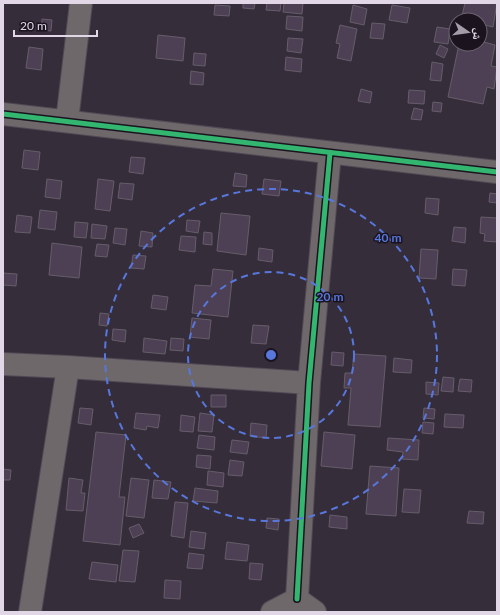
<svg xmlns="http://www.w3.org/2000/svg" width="500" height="615" font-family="Lato,'Noto Naskh Arabic',sans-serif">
  <rect width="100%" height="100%" fill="#362d3a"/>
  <path fill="#4e4054" stroke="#655d69" d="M243 3H255L254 9 243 8Z
    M267 3H281L280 11 266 10Z
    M284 3H303L302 14 283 12Z
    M465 3H497L493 27 480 24V20H461Z
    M215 5 230 6 229 16 214 15Z
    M353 5 367 9 364 25 350 22Z
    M392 5 410 8 407 23 389 20Z
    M287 16 303 17 302 31 286 29Z
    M42 19 52 20 51 31 41 30Z
    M372 23 385 24 383 39 370 38Z
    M340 25 357 29 351 61 337 58 340 44 336 43Z
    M437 27 450 29 448 44 434 42Z
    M158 35 185 38 183 61 156 58Z
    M288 38 303 39 301 53 287 51Z
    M480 41 495 45 491 66 497 67 494 89 487 87 483 104 448 97 459 44H480Z
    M440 45 448 49 444 58 436 54Z
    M29 47 43 49 41 70 26 68Z
    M194 53 206 54 205 66 193 65Z
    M286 57 302 59 301 72 285 70Z
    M432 62 443 64 441 81 430 80Z
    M191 71 204 73 203 85 190 84Z
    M361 89 372 92 370 103 358 101Z
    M409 90 425 91 424 104 408 103Z
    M433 102 442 103 441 112 432 111Z
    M414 108 423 110 421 120 411 119Z
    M24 150 40 152 38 170 22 168Z
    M131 157 145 158 143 174 129 172Z
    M235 173 247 175 246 187 233 186Z
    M47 179 62 181 60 199 45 197Z
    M98 179 114 181 110 211 95 209Z
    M264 179 281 181 279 196 262 194Z
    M120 183 134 184 132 200 118 198Z
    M490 193 497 194V203L489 202Z
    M426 198 439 199 438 215 425 213Z
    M40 210 57 212 55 230 38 228Z
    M221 213 250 216 246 255 217 251Z
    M17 215 32 217 30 233 15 232Z
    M481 217 497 218V242L484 241 485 234 480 233Z
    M187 220 200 221 198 233 186 231Z
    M75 222 88 223 86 238 74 237Z
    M92 224 107 226 105 239 91 238Z
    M454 227 466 228 465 243 452 241Z
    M115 228 127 229 125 245 113 243Z
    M141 231 153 233 152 247 139 246Z
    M204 232 212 233V245L203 244Z
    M181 236 196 237 195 252 179 250Z
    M52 243 82 247 79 278 49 275Z
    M97 244 109 245 107 257 95 256Z
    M259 248 273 250 272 262 258 260Z
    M421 249 438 250 436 279 419 278Z
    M133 255 146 256 144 269 131 268Z
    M213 269 233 271 228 317 192 313 195 285 211 286Z
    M453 269 467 270 465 286 452 285Z
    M3 273 17 274 16 286 3 285Z
    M153 295 168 297 166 310 151 308Z
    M100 313 109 314 107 326 99 325Z
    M192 318 211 320 209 339 190 337Z
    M253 325 269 326 266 344 251 343Z
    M113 329 126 330 125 342 112 340Z
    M144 338 167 341 165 354 143 352Z
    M171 338 184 339 183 351 170 350Z
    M332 352 344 353 343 366 331 365Z
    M354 354 386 356 380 427 348 425 351 388H344L345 373H352Z
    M394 358 412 360 411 373 393 372Z
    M443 377 454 378 453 392 441 391Z
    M460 379 472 380 471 392 458 391Z
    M426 382 439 383 438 395 426 394Z
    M211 395H226V407H211Z
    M80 408 93 409 91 425 78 423Z
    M424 408 435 409 434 419 423 418Z
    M136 413 160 415 158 428 147 426 146 430 134 428Z
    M200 413 214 415 212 432 198 431Z
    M445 414 464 415 463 428 444 427Z
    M181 415 195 417 193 432 180 431Z
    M423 422 434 423 433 434 422 433Z
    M251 423 267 425 266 438 250 436Z
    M96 432 126 435 119 497H125L120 545 83 541Z
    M324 432 355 435 352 469 321 466Z
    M199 435 215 437 214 450 197 448Z
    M388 438 419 440 418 460 402 459 403 452 387 450Z
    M232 440 249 442 247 454 230 452Z
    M197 455 211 456 210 469 196 467Z
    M230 460 244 462 242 476 228 475Z
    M370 466 399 468 396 516 366 514Z
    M3 469 11 470 10 480H3Z
    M208 471 224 473 223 487 207 485Z
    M69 478 83 480 81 493H85L83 511 66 510Z
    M131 478 149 480 144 518 126 516Z
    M154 480 171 482 168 499 152 498Z
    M195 488 218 491 217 503 193 501Z
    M404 489 421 490 419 513 402 512Z
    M175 502 188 503 184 538 171 536Z
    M469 511 484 512 483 524 467 523Z
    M330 515 347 517V529L329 527Z
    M267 518 279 519 278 530 266 528Z
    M139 524 144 533 133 538 129 528Z
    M191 531 206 533 204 549 189 547Z
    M227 542 249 545 247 561 225 559Z
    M123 550 139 551 135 582 119 581Z
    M189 553 204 555 202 569 187 568Z
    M92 562 118 565 116 582 89 579Z
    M250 563 263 564 261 580 249 579Z
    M165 580 181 581 180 599 164 598Z"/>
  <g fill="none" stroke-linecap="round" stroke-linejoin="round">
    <g stroke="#514955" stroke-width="24">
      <path id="minor" d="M3 114 497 172
        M67 121 81 3
        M3 364 68 367 309 383
        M297 599 309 383 330 153
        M30 612 68 367
        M272 612 297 599 315 612"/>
    </g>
    <use href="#minor" stroke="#6e686a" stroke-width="22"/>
    <g stroke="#1b141f" stroke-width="8">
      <path id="cycleway" d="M3 114 497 172
        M297 599 309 383 330 153"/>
    </g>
    <use href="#cycleway" stroke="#33b770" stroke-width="5"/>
  </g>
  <g fill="none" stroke="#5877dc" stroke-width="2" stroke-dasharray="7 5">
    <circle cx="271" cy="355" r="83"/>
    <circle cx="271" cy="355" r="166"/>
  </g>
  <circle cx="271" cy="355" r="6" fill="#5877dc" stroke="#1b141f" stroke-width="2"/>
  <g font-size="12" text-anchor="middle" font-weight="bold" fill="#5877dc" stroke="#1b141f" stroke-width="3" stroke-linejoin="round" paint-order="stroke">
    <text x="388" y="242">40 m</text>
    <text x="330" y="301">20 m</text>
  </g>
  <rect width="500" height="615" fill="none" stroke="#e1d7e7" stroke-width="8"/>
  <g transform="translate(468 32) rotate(103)"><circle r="19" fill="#1b141f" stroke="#6a626f"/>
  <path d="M0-3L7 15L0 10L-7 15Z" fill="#a59caa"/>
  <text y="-6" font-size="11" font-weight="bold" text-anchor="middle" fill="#e1d7e7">ش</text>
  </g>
  <path d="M14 30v6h83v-6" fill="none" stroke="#e1d7e7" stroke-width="2"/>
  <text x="20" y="30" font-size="12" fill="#e1d7e7" stroke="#1b141f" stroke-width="3" paint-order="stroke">20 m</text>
</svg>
